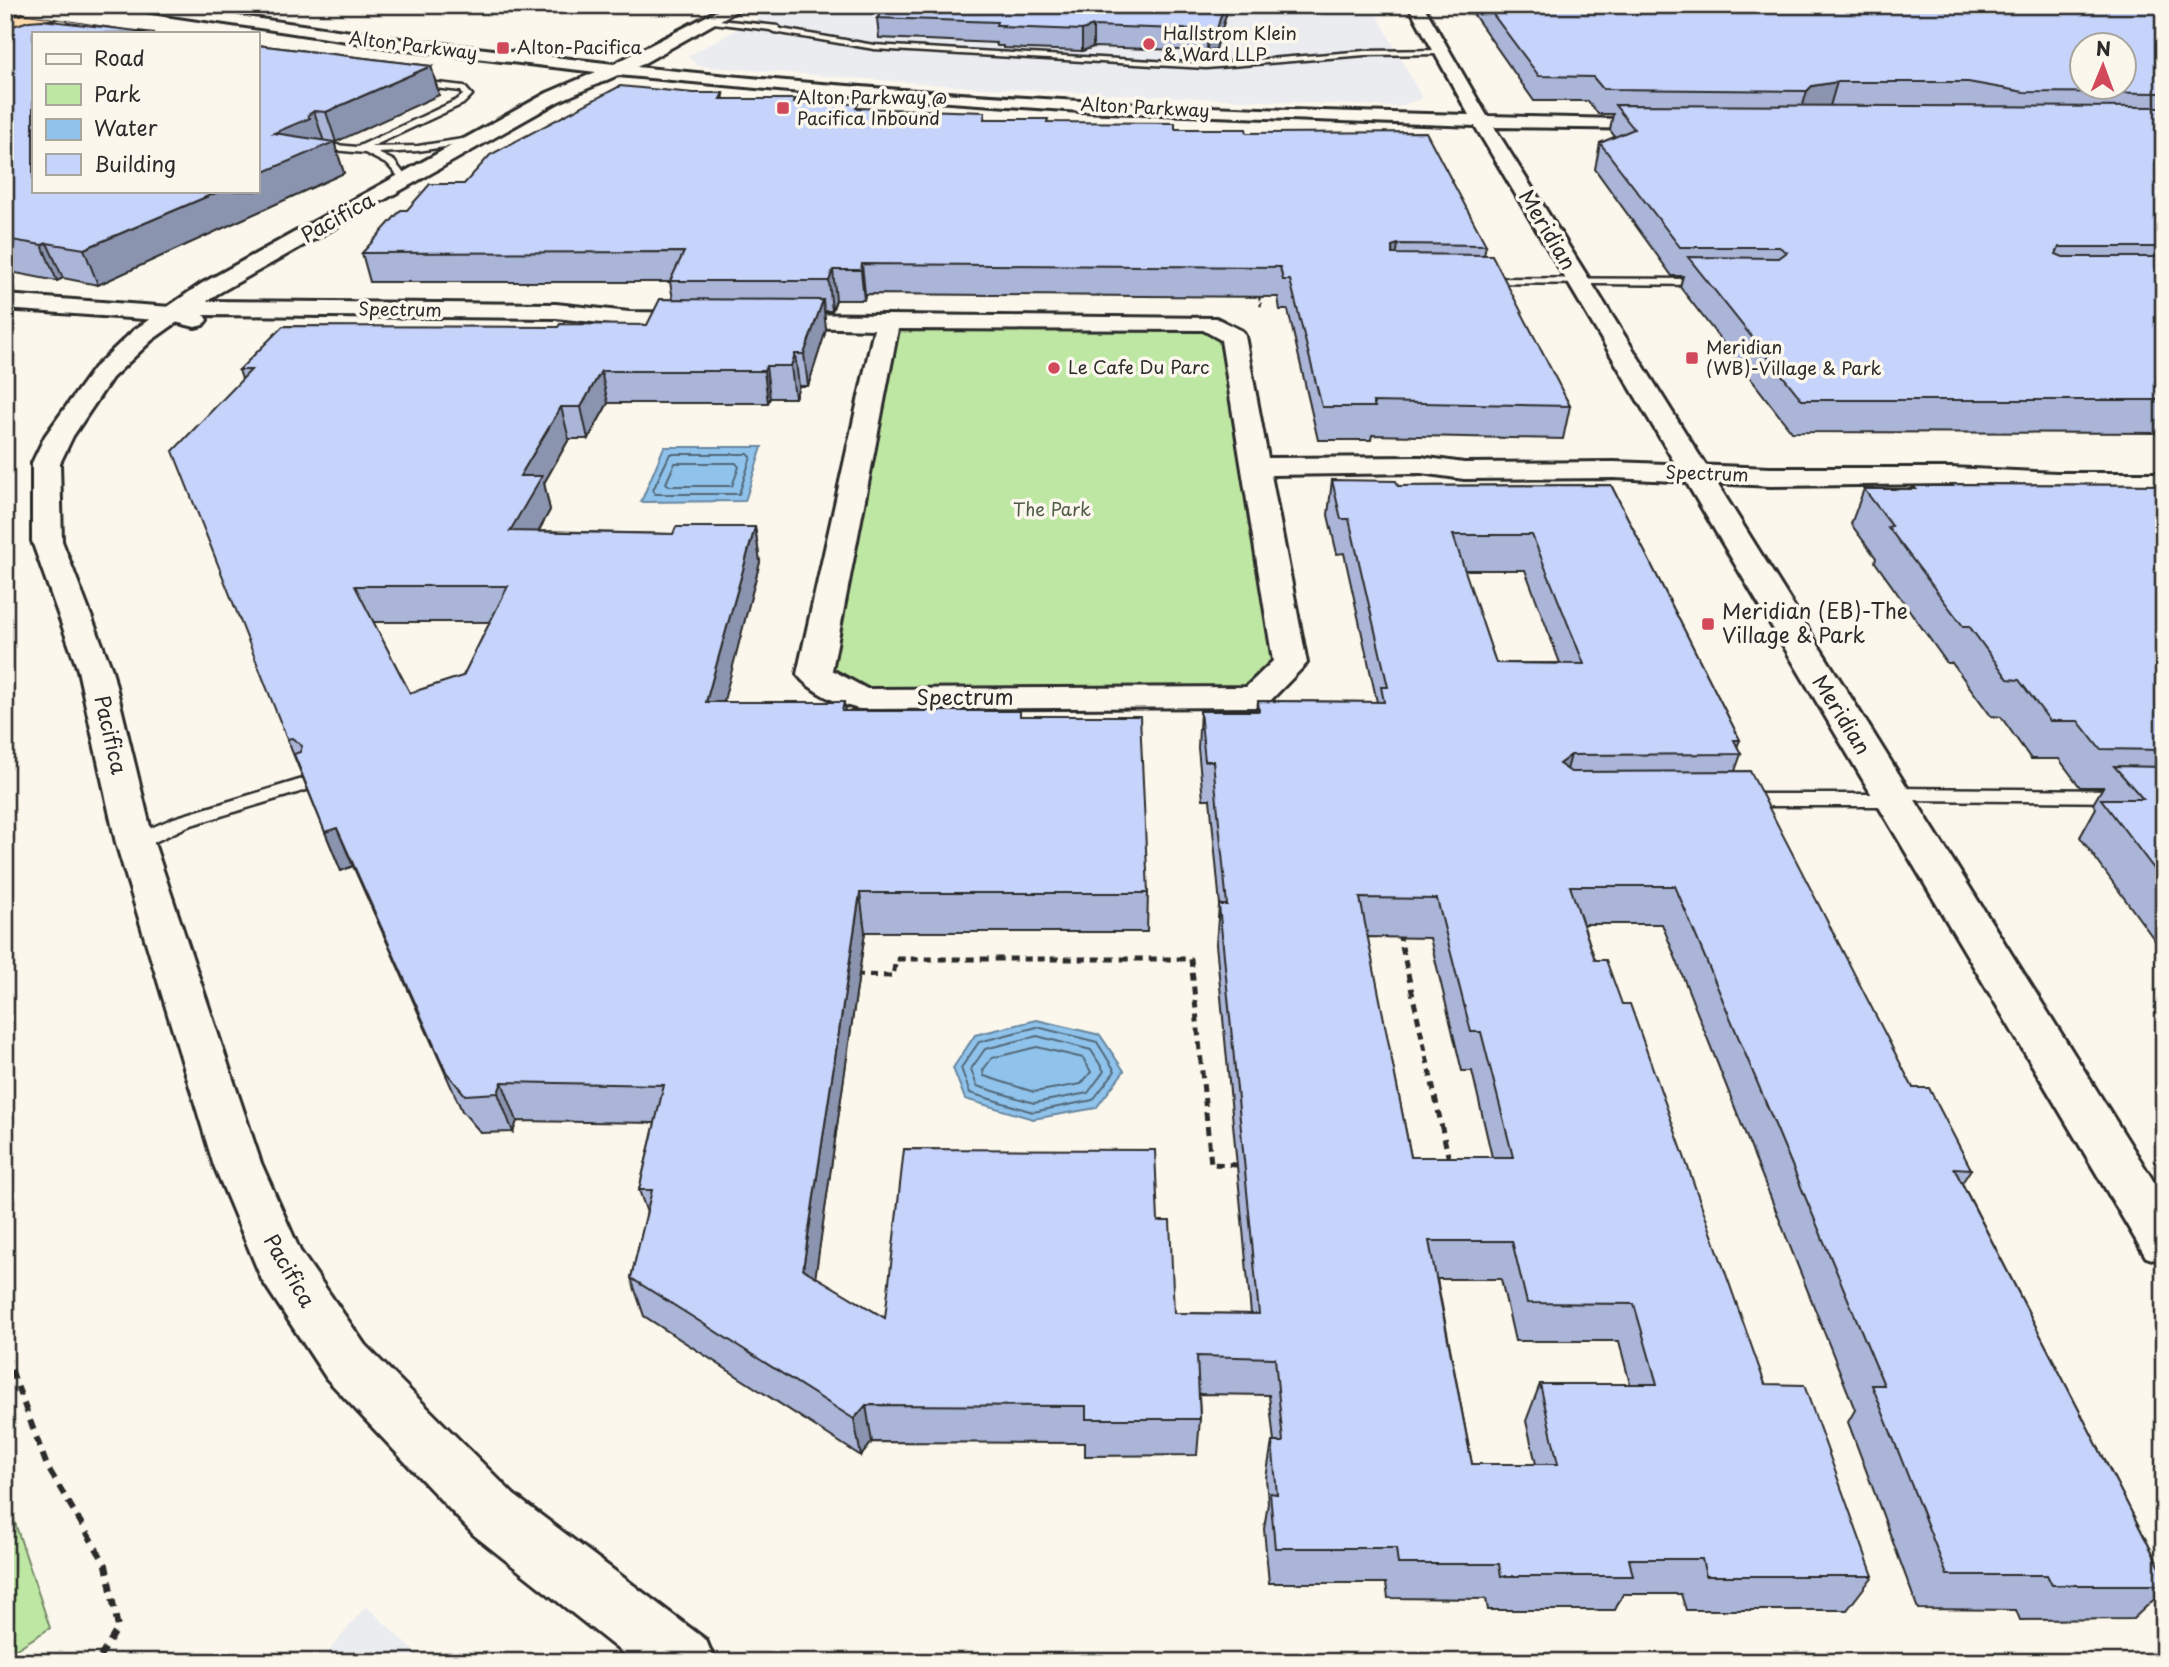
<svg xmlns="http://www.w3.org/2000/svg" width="2169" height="1667" font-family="'Playpen Sans',sans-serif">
  <rect width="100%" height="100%" fill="#fbf7ec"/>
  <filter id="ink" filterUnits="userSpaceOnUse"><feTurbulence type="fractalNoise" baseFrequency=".0143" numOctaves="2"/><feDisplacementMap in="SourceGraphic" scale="14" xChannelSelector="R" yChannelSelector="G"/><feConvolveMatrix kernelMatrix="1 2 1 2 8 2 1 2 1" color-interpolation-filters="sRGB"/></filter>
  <g filter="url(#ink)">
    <path fill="#ebecf0" d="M782 5H1372L1422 98 1398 107 983 88 698 66 688 56Z
      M366 1606 426 1662H320Z"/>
    <path fill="#bee7a3" stroke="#748967" stroke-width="2" d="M888 321 1208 323 1233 336 1290 663 1255 697 860 699 814 674Z
      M5 1493 50 1628 5 1656Z"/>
    <path fill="#8fc3ec" stroke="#67869f" stroke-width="2" d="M664 447H762L745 501 641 502Z
      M1037 1020 1100 1035 1124 1071 1096 1108 1033 1119 965 1099 953 1068 975 1035Z"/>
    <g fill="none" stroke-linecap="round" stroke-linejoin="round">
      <path stroke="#536878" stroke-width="2" d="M670 454H748L751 457 739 494H655L653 490Z
        M675 463H736L739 467 732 486H670L666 483Z
        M1037 1027 1097 1042 1115 1071 1093 1100 1033 1112 970 1093 961 1068 979 1042Z
        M1037 1036 1091 1050 1104 1071 1088 1093 1034 1103 977 1086 971 1069 985 1049Z
        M1037 1047 1083 1058 1091 1072 1081 1084 1034 1092 984 1076 983 1070 992 1058Z"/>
      <g stroke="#2b2b2b" stroke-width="5">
        <path id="lane" d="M710 19 778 26 781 29 874 45 1206 64 1365 51 1441 50 1445 52 1441 54 1365 55 1206 68 874 49 774 32 770 30 713 23Z
          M411 80 464 86 472 95 463 104 371 147 418 146 475 137 478 138V142L418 151 378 153 394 161 409 180 404 183 388 165 365 153 322 149 320 147 325 144 357 147 457 100 463 95 461 91 408 85Z
          M1477 278 1706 279 1712 282 1706 285 1481 283 1477 282Z
          M306 778 315 784 313 788 188 826 142 848H128L125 843 128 838 174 818Z
          M1890 788 2124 790 2133 796 2124 802 1903 800 1894 806H1741L1732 800 1741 794H1881Z"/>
      </g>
      <g stroke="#2b2b2b" stroke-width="6">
        <path id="street" d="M5 295 171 307 203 301 556 304 629 312 700 313 708 315 712 320 708 325 700 327 629 326 556 318 204 315 207 320 203 325 195 327 171 321 5 309Z
          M774 314 1216 318 1242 331 1245 336 1268 458 1421 457 1464 463 1614 462 1771 468H1951L2057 473H2164V491H2057L1951 484 1771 486 1614 478 1464 479 1421 473 1271 475 1307 663 1267 704 1255 707 860 709C840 705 809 691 797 674L874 329 766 326 762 321 766 316ZM898 329 1203 330 1221 340 1273 661 1246 687 867 689 832 670Z"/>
      </g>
      <g stroke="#2b2b2b" stroke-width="6">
        <path id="secondary" d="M124 5H162L407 40 614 64 728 5H747L637 67C913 96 1191 109 1469 115L1408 5H1423L1487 116 1669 120 1672 124 1663 129 1494 127 2164 1198V1263L2146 1257 1475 126 1080 111 789 91 618 75 559 101 217 294 152 340 112 378 73 436 60 463 62 541 112 670 154 843 261 1163 300 1251 365 1345 514 1495 706 1640 715 1662H634L474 1535 327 1379 262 1280 213 1163 116 843 78 670 32 541V463L45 436 94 368 134 330 201 284 547 93 596 72 407 50 131 9Z"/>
      </g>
      <g stroke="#2b2b2b" stroke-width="6">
        <path id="highway" d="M69 5H98L96 8 5 29V19Z"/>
      </g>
      <path stroke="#2b2b2b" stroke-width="2.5" stroke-dasharray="3.5 2.5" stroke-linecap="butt" d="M1258 291 1261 307"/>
      <path stroke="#2b2b2b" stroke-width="5" stroke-dasharray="8 6" stroke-linecap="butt" d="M1399 933 1449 1160
        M855 975 893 976 896 959H1191L1211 1164 1240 1165"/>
      <path stroke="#2b2b2b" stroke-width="6" stroke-dasharray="10 8" stroke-linecap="butt" d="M5 1353 47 1466 106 1565 118 1628 97 1662"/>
      <use href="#lane" fill="#fbf7ec" fill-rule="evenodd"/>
      <use href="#street" fill="#fbf7ec" fill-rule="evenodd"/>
      <use href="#secondary" fill="#fbf7ec" fill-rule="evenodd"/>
      <use href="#highway" fill="#fedbac" fill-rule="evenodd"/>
      <g stroke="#2b2b2b" stroke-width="19" stroke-linecap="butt">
        <path id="secondary-bridge" d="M27 5 136 22"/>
      </g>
      <use href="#secondary-bridge" stroke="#fbf7ec" stroke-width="17"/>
    </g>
    <path fill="#aab5d7" stroke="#2b2b2b" stroke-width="2" fill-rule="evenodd" d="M889 5H1227L1226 15 1216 49 1207 51 1093 47 1082 51 1003 48V46H997L996 43 879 38 877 18Z
      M1467 5H2164V433L1792 432 1680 287 1683 276H1672L1595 169 1600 143 1615 137 1610 130 1613 114H1598L1588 101H1534Z
      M5 26 257 45 431 66 439 95 334 142 344 173 98 285 63 278 57 281 5 271Z
      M723 93 724 99H796L797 103 985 119 1247 133 1486 245 1484 255 1570 406 1563 439 1372 435 1371 440H1318L1288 310H1280L1278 297 865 294 864 300H836L832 311H824L826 330 808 386H799L795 398H770L768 403H608L588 439H569L544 483 550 510 538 531 673 534 755 527 760 562 723 702H844L845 711 1020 716 1148 893 1147 932H865L815 1277 885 1318 1158 1221 1174 1313 1251 1314 1216 944 1219 905H1220L1210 799H1203L1198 748 1200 711H1257L1258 701 1377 702 1344 553 1337 554 1328 515 1332 480 1398 486 1611 485 1740 740 1737 747 1741 754 1735 771 1913 1088 1971 1169 1962 1183 2164 1575V1590L2133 1619 2020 1620 2016 1610 1918 1609 1848 1422 1855 1410 1662 924H1583L1595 960 1765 1384 1873 1576 1847 1610H1686L1681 1594H1623L1615 1610H1488L1486 1599 1388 1598 1386 1583H1269L1264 1529 1268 1503 1266 1478 1272 1442H1274L1269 1395 1199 1394 1200 1419 1197 1455 1085 1456V1443L872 1442 861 1456 644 1316 631 1278 647 1213 639 1190 655 1123 517 1121 513 1132 481 1133 462 1111 353 866 341 871 287 739 242 379 239 370 558 327 647 325 673 299 670 282H370L362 253 407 210 464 184ZM1464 570H1525L1560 663H1496ZM373 622H490L463 676 410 693ZM1367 937 1430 938 1462 1071H1472L1492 1157H1411ZM1437 1279H1501L1515 1341H1619L1630 1384H1540L1526 1421 1536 1464H1472Z
      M1951 484 2164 485V953L2080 837 2096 808 2093 804 2103 787H2080L2059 759H2031L2001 717 1991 716 1952 663H1947L1875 562 1876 558 1851 524 1864 489H1912L1913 486H1951Z"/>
    <path fill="#8b94af" stroke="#2b2b2b" stroke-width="2" d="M1224 5H1227L1226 15 1216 49 1207 51 1208 30Z
      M1093 26V47L1082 51V30Z
      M431 66 439 95 336 142 326 112Z
      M1837 82 1830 106 1800 115 1807 91 1812 86Z
      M314 111 324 142H334L344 173 98 285 84 249 220 191H257V175L274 133Z
      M47 243 63 278 57 281 42 245Z
      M1398 244 1394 273 1392 246Z
      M862 264 865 294 864 300 861 270Z
      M833 270 836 300 832 311 829 281Z
      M823 300 826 330 808 386 804 354Z
      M795 354 799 386 795 398 791 366Z
      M766 366 770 398 768 403 764 371Z
      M601 371 608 403 588 439 581 407Z
      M561 407 569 439 544 483 550 510 520 566 510 531 520 476Z
      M755 527 760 562 714 739 706 702Z
      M1571 755 1561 792 1559 764Z
      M337 828 353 866 341 871 325 832Z
      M860 893 865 932 811 1307 803 1269Z
      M502 1082 517 1121 513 1132 498 1093Z
      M866 1405 872 1442 861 1456 854 1419Z"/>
    <path fill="#c6d3fa" stroke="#2b2b2b" stroke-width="2" fill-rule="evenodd" d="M889 5H1224L1217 29 1208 30 1093 26 1082 30 1002 27 1004 25H996L997 22 877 18Z
      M1486 5H2164V93L2024 92 1968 82H1837L1812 86 1807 91 1603 89 1593 77 1539 76ZM2082 46H2124V88H2082Z
      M42 20 155 33H33V191H220L84 249 47 243 42 245 5 239V26L10 27 29 21Z
      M257 45 431 66 326 112 314 111 308 115 310 118 274 133 334 142 257 175Z
      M620 86 693 93H723L720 99H796L794 103 858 104 856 108 985 112 984 119H1048L1047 122 1175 123V129H1246L1247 133 1426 132 1486 245 1398 244 1392 246V254L1492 255 1570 406 1373 402 1375 407H1322L1290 280H1283L1280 267 862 264 861 270H833L829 281H670L684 252 362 253 401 210H407L430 184H464L490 155Z
      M1615 105 2164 107V243H2159L2164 246V247H2059L2056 254 2063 257H2164V400H1802L1688 257 1779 258 1787 252 1779 247H1680L1600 143 1634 129Z
      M660 299 823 300 804 354H795L791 366H766L764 371H601L581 407H561L520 476H542L510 531 673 534 676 527H755L706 702H844L842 711H1020V716H1140L1148 893H860L803 1269 885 1318 904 1149 1155 1150 1158 1221H1170L1174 1313 1259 1314 1219 905H1227L1213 761H1205L1200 711H1259L1258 701 1384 702 1381 687H1388L1349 519H1341L1332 480 1396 481 1398 486 1611 485 1740 740H1734L1741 754 1571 755 1559 764 1571 772 1750 771 1913 1088H1929L1971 1169 1954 1168 2164 1575V1585H2052L2047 1575H1947L1872 1385H1884L1675 886H1570L1595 960H1606L1622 1004H1630L1765 1384 1804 1385 1873 1576H1706L1702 1559H1629L1633 1576H1501L1499 1564H1398L1396 1548H1275L1270 1493 1277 1494 1272 1442H1283L1275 1358 1197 1356 1200 1419H1086V1406L866 1405 854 1419 631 1278 652 1190H639L664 1085 502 1082 498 1093 465 1095 446 1072 337 828 325 832 294 754 300 752 302 746 292 738 287 739 173 451 251 370H239L283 326 558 327 560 324 647 325ZM1453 535H1532L1584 664 1496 663ZM355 586H508L463 676 410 693ZM1360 898 1437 899 1471 1032H1481L1513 1157H1411ZM1429 1241H1512L1527 1303 1634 1304 1657 1384H1540L1558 1464H1472Z
      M1951 484 2164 485V750L2100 749 2078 721H2050L2019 680 2008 679 1969 626H1963L1888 527 1892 526 1864 489H1916L1913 486H1953Z
      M2114 766 2164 767V882L2101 799H2143Z"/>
  </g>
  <g fill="#d1495b" stroke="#fbf7ec" stroke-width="2.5">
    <circle cx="1149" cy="44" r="7"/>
    <rect x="496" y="41" width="14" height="14" rx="3.5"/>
    <rect x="776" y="101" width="14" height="14" rx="3.5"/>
    <rect x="1685" y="351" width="14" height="14" rx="3.5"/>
    <circle cx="1054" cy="368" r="7"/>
    <rect x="1701" y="617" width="14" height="14" rx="3.5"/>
  </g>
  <g text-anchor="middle" stroke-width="7" stroke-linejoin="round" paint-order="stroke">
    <g font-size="18" fill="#2b2b2b" stroke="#fbf7ec" text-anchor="start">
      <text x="1163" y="40">Hallstrom Klein<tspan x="1163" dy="21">&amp; Ward LLP</tspan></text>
      <text x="517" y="54">Alton-Pacifica</text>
      <text x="797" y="104">Alton Parkway @<tspan x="797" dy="21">Pacifica Inbound</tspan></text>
      <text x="1706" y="354">Meridian<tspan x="1706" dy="21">(WB)-Village &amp; Park</tspan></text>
      <text x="1068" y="374">Le Cafe Du Parc</text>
    </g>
    <g font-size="18" fill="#2b2b2b" stroke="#fbf7ec">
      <text transform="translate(413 46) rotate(7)" y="6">Alton Parkway</text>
      <text transform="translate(1145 108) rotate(3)" y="6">Alton Parkway</text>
      <text transform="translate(400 310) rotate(1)" y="6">Spectrum</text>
      <text transform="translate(1707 474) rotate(2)" y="6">Spectrum</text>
    </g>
    <g font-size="18" fill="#505a49" stroke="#fbf7ec">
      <text x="1052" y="516">The Park</text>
    </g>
    <g font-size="21" fill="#2b2b2b" stroke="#fbf7ec">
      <text transform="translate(338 218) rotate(-29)" y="7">Pacifica</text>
      <text transform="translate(1547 230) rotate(59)" y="7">Meridian</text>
      <text x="965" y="705">Spectrum</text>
      <text transform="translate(1841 715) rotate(58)" y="7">Meridian</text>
      <text transform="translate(110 735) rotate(77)" y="7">Pacifica</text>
      <text transform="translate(289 1271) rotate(60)" y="7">Pacifica</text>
    </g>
    <g font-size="21" fill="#2b2b2b" stroke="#fbf7ec" text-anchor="start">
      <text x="1722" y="619">Meridian (EB)-The<tspan x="1722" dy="24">Village &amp; Park</tspan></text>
    </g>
  </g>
  <rect width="2169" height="1667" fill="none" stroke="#fbf7ec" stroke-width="28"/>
  <rect x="14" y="14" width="2141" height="1639" fill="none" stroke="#2b2b2b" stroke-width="2.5" filter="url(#ink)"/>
  <rect x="32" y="32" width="228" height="161" fill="#fbf7ec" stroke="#a8a59f" stroke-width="2"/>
  <rect x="46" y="54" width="35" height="10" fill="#fbf7ec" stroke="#a8a59f" stroke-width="2"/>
  <text x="94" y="66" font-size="21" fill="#2b2b2b">Road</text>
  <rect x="46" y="84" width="35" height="21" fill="#bee7a3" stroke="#a8a59f" stroke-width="2"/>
  <text x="94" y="102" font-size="21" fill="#2b2b2b">Park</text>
  <rect x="46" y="119" width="35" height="21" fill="#8fc3ec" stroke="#a8a59f" stroke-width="2"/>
  <text x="94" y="136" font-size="21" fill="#2b2b2b">Water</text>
  <rect x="46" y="154" width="35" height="21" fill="#c6d3fa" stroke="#a8a59f" stroke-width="2"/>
  <text x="94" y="172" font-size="21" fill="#2b2b2b">Building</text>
  <g transform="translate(2103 66) rotate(1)"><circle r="33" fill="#fbf7ec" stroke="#a8a59f" stroke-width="2"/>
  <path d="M0-5L12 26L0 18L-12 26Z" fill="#d1495b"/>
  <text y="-10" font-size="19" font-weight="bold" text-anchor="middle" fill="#2b2b2b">N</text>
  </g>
</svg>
